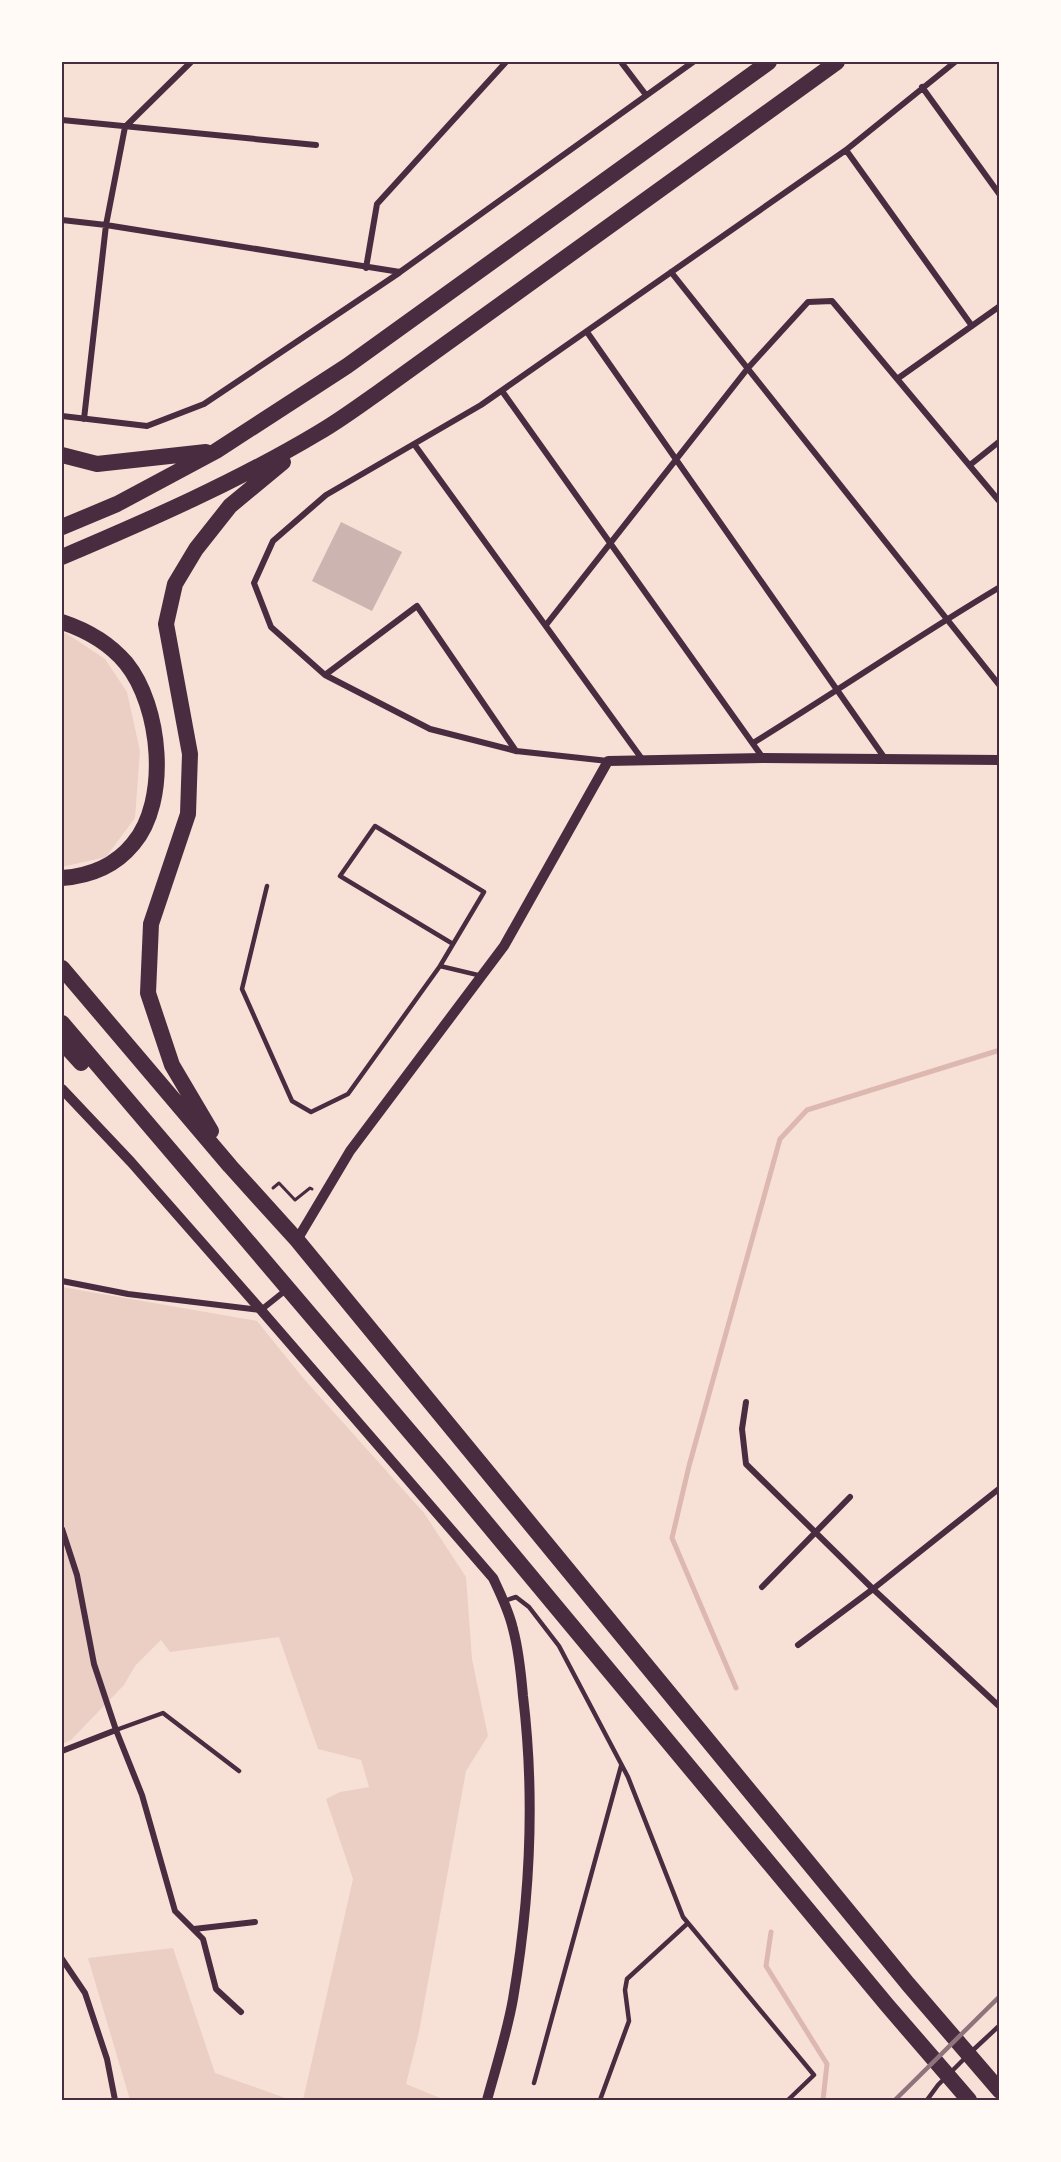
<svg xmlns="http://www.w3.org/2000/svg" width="1061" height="2162" font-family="'Public Sans',sans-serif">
  <rect width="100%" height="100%" fill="#f7e1d7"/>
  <path fill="#ebcfc5" d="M62 633H66L105 659 127 692 140 751 135 818 106 857 62 867Z
    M62 1287 257 1321 304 1379 424 1513 466 1577 472 1659 488 1736 466 1771 419 2032 406 2084 445 2100H303L353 1879 326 1799 340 1792 369 1787 361 1760 318 1749 279 1637 170 1652 161 1640 135 1666 124 1685 71 1740 62 1744Z
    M173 1948 215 2073 291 2100H130L88 1958Z"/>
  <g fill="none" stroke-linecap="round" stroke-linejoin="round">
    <path stroke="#dcb8b0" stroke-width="5" d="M736 1688 672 1538 689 1466 780 1139 807 1110 1000 1050
      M771 1932 766 1966 827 2064 823 2100"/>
  </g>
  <path fill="#ccb4b1" d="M341 522 402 552 372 611 312 581Z"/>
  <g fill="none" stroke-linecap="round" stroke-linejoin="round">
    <path stroke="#4a2c40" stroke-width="3" d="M273 1188 279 1183 295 1200 310 1188 312 1189"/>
    <path stroke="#4a2c40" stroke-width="4.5" d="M267 886 242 989 292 1101 311 1112 348 1094 440 966 482 976
      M440 966 484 892 375 826 340 876 453 944
      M504 1601 516 1597 529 1607 559 1646 628 1777 683 1917 814 2075 788 2100
      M116 1730 163 1713 239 1771
      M971 2052 1000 2025
      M534 2083 621 1766
      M600 2100 629 2021 625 1990 627 1979 688 1923
      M927 2100 938 2085 965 2058"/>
    <path stroke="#4a2c40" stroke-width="6" d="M621 62 646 95
      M922 87 1000 195
      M62 120 316 145
      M846 150 972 326
      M62 220 106 225 400 272 693 62
      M366 268 377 204 506 62
      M671 272 1000 686
      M587 332 886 760
      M897 379 1000 306
      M502 391 763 758
      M62 416 147 426 204 404 399 273
      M84 419 106 225 125 127 191 62
      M414 444 642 759
      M970 465 1000 441
      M546 625 748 368 808 302 832 301 1000 502
      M325 675 417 606 516 751
      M753 743C836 692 916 637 1000 587
      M608 761 516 751 430 729 325 675 271 627 254 583 273 541 326 495 481 405 846 150 955 62
      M62 1281 128 1294 261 1310 286 1290
      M746 1402 742 1429 746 1464 873 1589 1000 1707
      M62 1529 77 1575 94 1664 116 1730 142 1795 175 1911 203 1939 216 1989 241 2012
      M762 1587 850 1497
      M798 1645 873 1589 1000 1488
      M62 1751 116 1730
      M194 1929 255 1922
      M62 1959 85 1993 107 2059 115 2100"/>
    <path stroke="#4a2c40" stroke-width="10" d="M62 1089 131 1162 261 1310 493 1578C501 1595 509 1611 513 1629 519 1651 521 1673 523 1696 535 1796 530 1900 513 1999 507 2033 496 2067 487 2100
      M297 1240 350 1151 504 946 608 761 763 758 1000 760"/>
    <path stroke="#4a2c40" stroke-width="16" d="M62 455 97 464 206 452
      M62 527 117 504 216 451 347 366 769 62
      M62 557C149 520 236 482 318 433 339 421 359 406 379 392L837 62
      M62 622C86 630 110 644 126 663 161 706 170 801 133 844 115 866 90 876 62 878
      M62 968 230 1166 297 1240 908 1984 1000 2091
      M62 1023 444 1472 887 2005 969 2100
      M62 1042 81 1063
      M211 1131 172 1065 148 993 151 924 188 814 190 754 166 624 175 584 196 549 230 506 283 462"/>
    <path stroke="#8f747c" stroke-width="4.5" d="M895 2100 1000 1996"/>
  </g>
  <rect width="1061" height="2162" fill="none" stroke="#fffaf5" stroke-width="126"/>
  <rect x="63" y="63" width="935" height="2036" fill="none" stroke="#4a2c40" stroke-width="2"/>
</svg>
